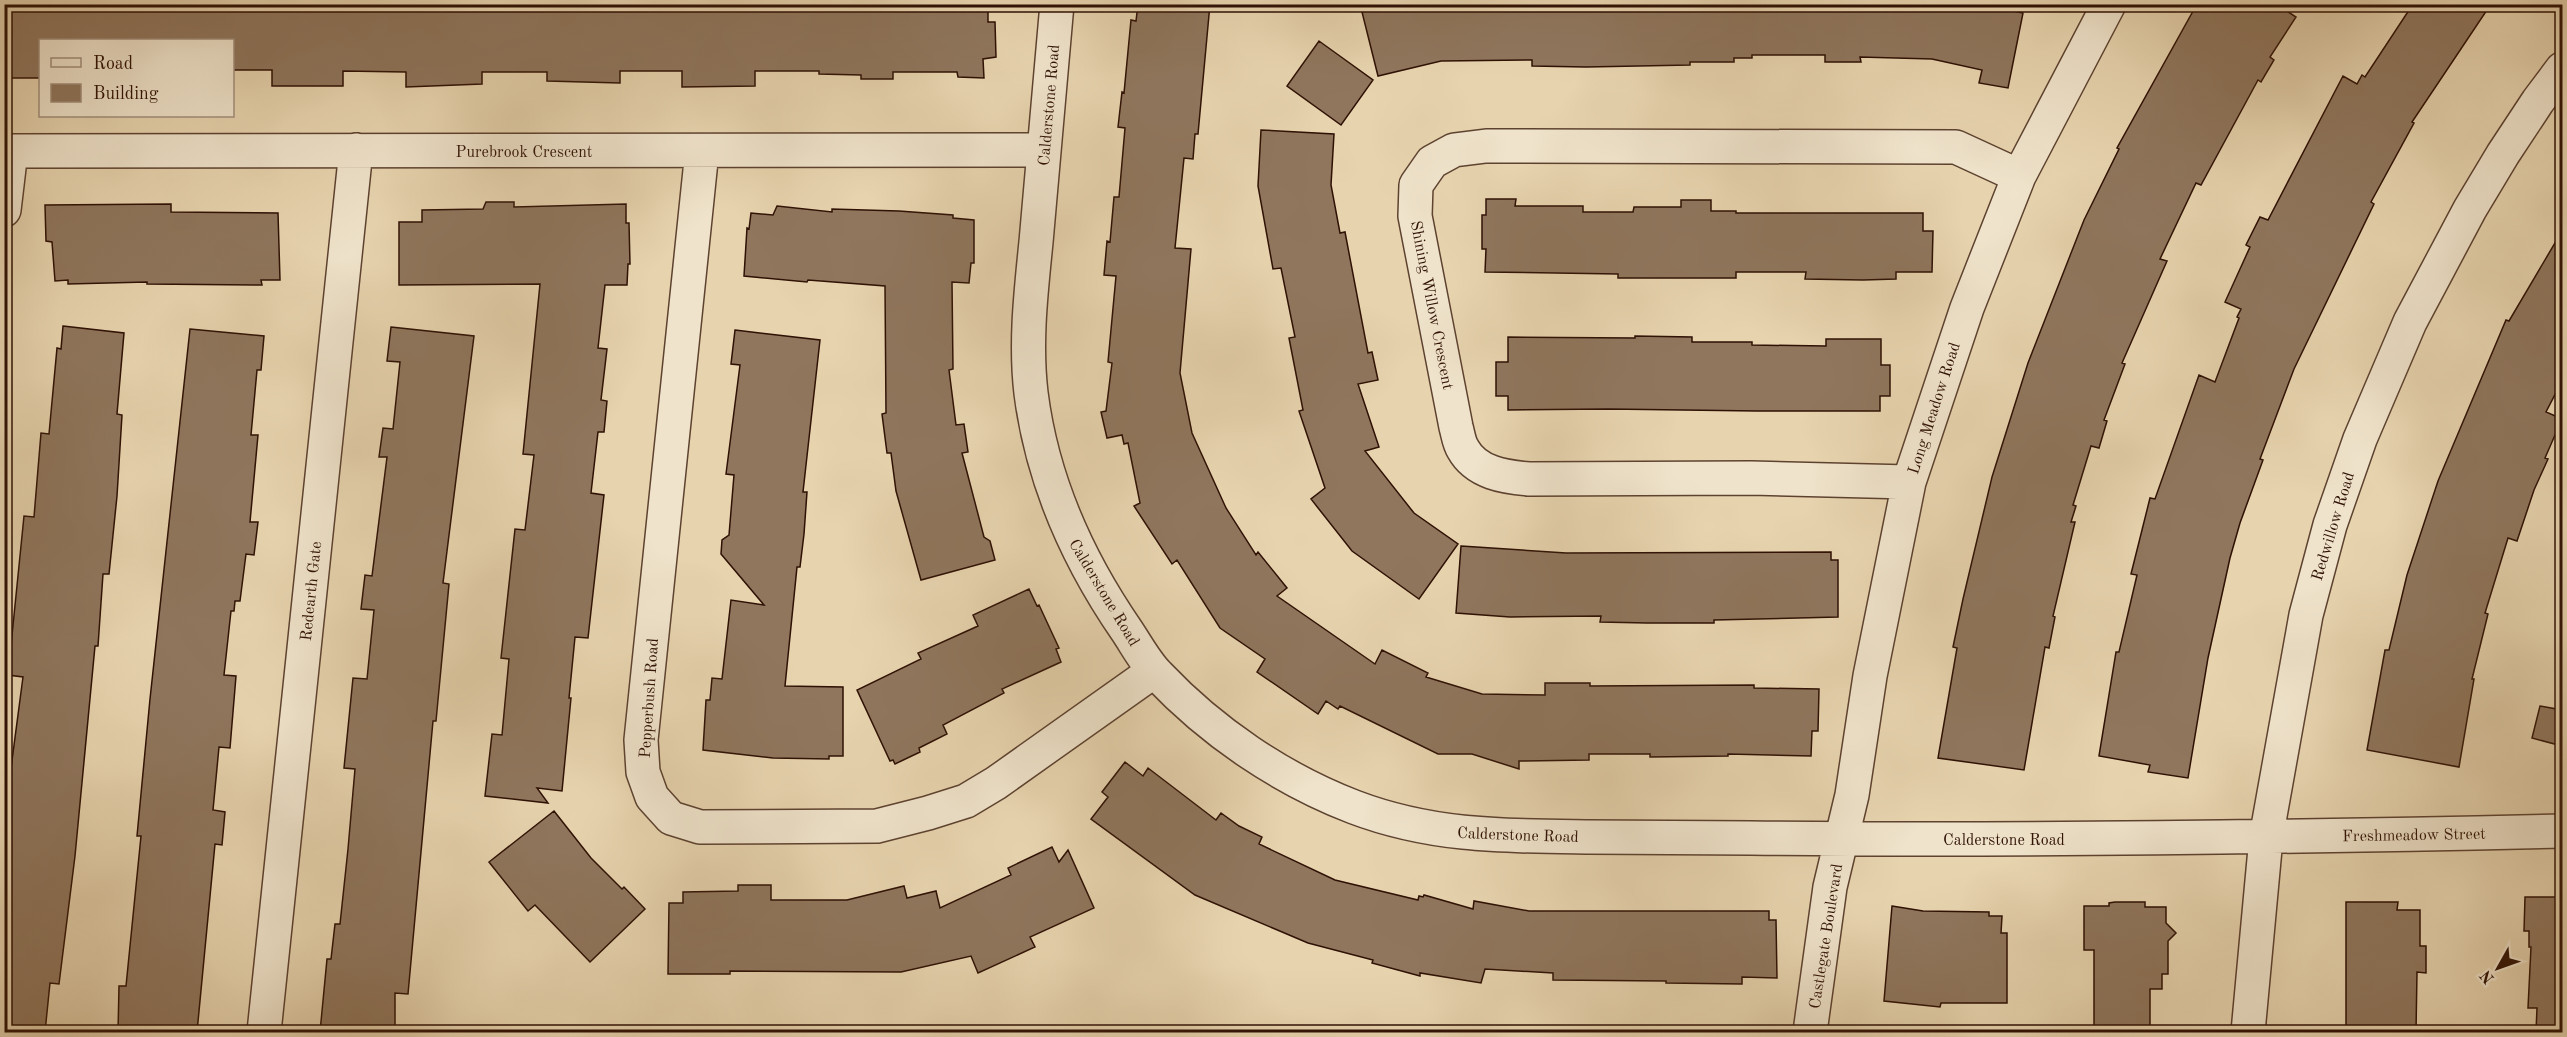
<svg xmlns="http://www.w3.org/2000/svg" width="2567" height="1037" font-family="'Old Standard TT',serif">
  <rect width="100%" height="100%" fill="#e7d4af"/>
  <filter id="stains"><feTurbulence type="fractalNoise" baseFrequency=".00333" numOctaves="4"/><feColorMatrix values="0 0 0 0 .2 0 0 0 0 .09 0 0 0 0 .02 0 0 0 .5 -.17"/></filter>
  <radialGradient id="worn" r=".72"><stop offset=".6" stop-color="#630" stop-opacity="0"/><stop offset="1" stop-color="#630" stop-opacity=".3"/></radialGradient>
  <path fill="#8f765d" stroke="#2f1105" stroke-width="1.5" d="M4 4H988V22H995L996 57 983 59 984 78 958 77 957 72H893V79H861V75L819 74V71H755V86L682 87V71H620V83L547 81V72H482V84L406 87V72L343 71V86H272V70H232V40H40V78H4Z
    M1138 4H1210L1198 134H1195L1193 159 1184 158 1175 248 1191 249 1180 373 1192 433 1226 508 1256 555 1258 552 1287 588 1277 596 1375 664 1382 650 1428 673 1426 677 1482 694 1545 695V683H1590V686L1754 685V688L1819 689 1818 731H1812L1811 756 1728 754V756L1650 757V754H1589V760L1519 761V769L1472 754H1438L1340 706 1338 709 1326 701 1318 714 1257 672 1265 659 1220 628 1177 560 1172 564 1134 506 1140 503 1128 443 1124 444 1122 435 1107 438 1101 412 1106 411 1112 363 1108 362 1116 276 1104 275 1107 241 1110 242 1114 197H1119L1125 128 1118 127 1122 92 1124 93 1131 20 1136 21Z
    M1394 4H1980L2023 13 2008 88 1979 83 1982 70 1932 59 1860 57 1861 62H1825V55H1752V58H1734V62H1690V65L1586 67 1532 66V60L1441 61 1378 76 1362 12Z
    M2197 4H2276L2296 17 2270 57 2274 60 2261 82 2258 80 2201 185 2196 183 2160 259 2167 261 2122 363 2125 364 2104 420 2107 421 2099 448 2091 446 2073 505 2076 506 2071 522H2075L2053 616 2055 617 2049 648 2045 647 2024 770 1938 758 1957 648 1953 647 1963 599 1992 477 2028 363 2084 220 2119 149 2117 148Z
    M2413 4H2491L2412 122 2414 123 2371 202 2374 204 2294 369 2260 459 2263 460 2240 523 2230 558 2208 658 2188 778 2148 772 2150 765 2099 756 2116 652H2119L2137 575 2131 574 2150 498 2155 499 2199 375 2215 382 2239 318 2237 317 2241 309 2225 302 2250 247 2246 245 2260 217 2268 220 2343 76 2357 84 2362 75 2365 77Z
    M1319 41 1373 80 1341 125 1287 86Z
    M1261 130 1334 134 1331 185 1340 233 1345 232 1368 353 1372 352 1378 380 1358 384 1379 447 1365 451 1414 513 1458 544 1419 599 1352 551 1311 499 1325 488 1299 411 1303 410 1289 338 1295 337 1281 268 1273 269 1258 186Z
    M1486 199H1516L1515 206H1583V212H1633L1634 207H1681V200H1711V211H1736V213H1923V231H1933L1932 272H1896V279L1863 280 1805 279 1806 272H1736V278H1618V274L1485 272 1486 249H1482V215H1486Z
    M486 202H514V207L626 204V223H629L630 264H628L627 285H605L598 348 607 349 601 400 607 401 604 432H598L591 493 604 495 588 638 575 637 569 698H571L562 791 537 788 548 803 485 796 492 734 502 735 509 659 501 658 515 529 525 530 534 455 523 454 540 284 399 285V222H422V210L483 209Z
    M171 204V212L278 213 280 280H261L262 285 147 284V282L68 284V280L55 281 52 242 46 241 45 205Z
    M777 206 832 212V209L899 211 953 215V218L974 220V263H971L969 283 952 282 953 369 949 370 956 425 964 424 968 452 962 453 984 537 990 541 995 560 921 580 896 491 891 453H887L882 414 886 413 885 286 808 280 807 282 744 276 747 228 749 229 751 213 773 215Z
    M2562 231V381L2546 412 2562 419 2545 458 2548 459 2534 490 2517 541 2508 538 2485 613 2488 614 2472 679H2474L2459 767 2367 750 2385 650H2389L2407 575 2438 481 2506 320 2509 321Z
    M63 326 124 333 117 414 122 415 117 496 109 574H103L98 646H95L75 856 59 984 50 983 45 1032H4V821L23 677 8 675 24 516 34 517 41 433 49 434 57 348 61 349Z
    M391 327 474 336 443 583 449 584 436 721H433L408 994 395 993V1032H320L327 959H331L335 924H340L348 849 355 769 344 768 353 678 367 679 374 610 361 609 365 575 372 576 387 457H379L383 428 393 429 400 362 387 361Z
    M190 329 264 336 261 370H257L251 435H258L250 522H258L254 555 246 554 240 601H235L234 611H231L224 675 236 676 230 748 219 747 213 810 225 812 222 845 215 844 197 1032H118L119 986H126L141 836H137L150 699Z
    M735 330 820 340 803 492H807L804 534 800 567H797L785 686 843 687V756H829V759L773 758 703 750 706 700H710L712 678 722 679 731 600 764 605 721 554 722 540 729 535 734 475 726 474 740 365 731 364Z
    M1635 336 1692 337V342H1752V345L1826 346V339H1881V365H1890V396H1880V411H1757L1608 409 1508 410V396H1496V362H1508V337L1635 338Z
    M1461 546 1566 553 1831 552V560H1838V617L1714 620V623H1647L1600 622 1601 616 1510 617 1456 613Z
    M1029 589 1037 606 1039 605 1059 648 1056 649 1061 662 1002 689 1004 693 943 725 947 734 919 748 920 752 895 764 893 760 890 761 857 690 921 659 918 653 978 626 973 615Z
    M2540 706 2562 710V746L2532 738Z
    M1125 762 1143 776 1148 768 1216 820 1221 813 1239 826 1262 837 1259 844 1335 880 1418 900 1419 896 1423 897 1424 895 1473 909 1474 901 1529 911H1769V920H1776L1777 978 1742 977V984L1666 983V981L1553 980V973L1485 969 1481 983 1420 973V976L1372 963 1373 960 1308 943 1195 895 1091 819 1108 797 1102 792Z
    M554 811 591 858 622 889 624 887 645 909 590 962 535 905 528 911 489 862Z
    M1052 847 1059 862 1068 850 1094 908 1030 937 1035 947 978 973 971 956 901 972 730 971V974H668L669 903H683V892L738 891V885H771V900H847L904 886 907 898 936 891 940 908 1011 875 1008 868Z
    M2525 897H2562V1032H2536L2537 1008H2528L2531 947H2529V931H2524Z
    M2115 902H2145V907H2166V923L2176 933 2168 941V974H2162V989H2150V1028H2146V1032H2094V950H2084V906H2109V903Z
    M2346 902H2398L2397 910H2420V946H2426V973L2417 972 2416 1032H2346Z
    M1892 906 1923 911 1989 912V916H2002L2001 933H2007V1003H1941L1940 1007 1884 1001Z"/>
  <g fill="none" stroke-linecap="round" stroke-linejoin="round">
    <g stroke="#5d4230" stroke-width="36">
      <path id="minor" d="M1057 4C1050 84 1043 163 1036 242 1031 292 1025 342 1031 393 1042 480 1078 560 1127 631 1137 646 1146 663 1158 675 1212 732 1281 779 1354 807 1433 837 1506 836 1589 837 1643 837 1697 838 1751 838 2022 841 2292 837 2562 831
        M4 151 1043 150
        M702 151 641 740 643 772 652 797 671 818 700 827 877 826 928 813 966 801 996 783 1154 671
        M4 210 11 151
        M1909 482 1751 478 1529 479C1505 477 1476 473 1463 449 1459 443 1458 434 1456 427L1415 216 1416 185 1432 162 1454 150 1486 146 1956 147 2019 176
        M264 1032 356 150
        M1810 1032 1830 887 1852 795 1870 676 1909 482 1967 308 2019 176 2109 4
        M2248 1032 2266 838 2306 615 2330 525 2360 439 2410 322 2470 209 2503 154 2538 101 2562 69"/>
    </g>
    <use href="#minor" stroke="#efe3cb" stroke-width="33"/>
  </g>
  <g text-anchor="middle" stroke-width="4.5" stroke-linejoin="round" paint-order="stroke">
    <g font-size="16" fill="#2f1105" stroke="#efe3cb">
      <text transform="translate(1048 105) rotate(-85)" y="6">Calderstone Road</text>
      <text x="524" y="157">Purebrook Crescent</text>
      <text transform="translate(1433 305) rotate(79)" y="6">Shining Willow Crescent</text>
      <text transform="translate(1933 408) rotate(-72)" y="6">Long Meadow Road</text>
      <text transform="translate(2332 526) rotate(-73)" y="6">Redwillow Road</text>
      <text transform="translate(310 591) rotate(-84)" y="6">Redearth Gate</text>
      <text transform="translate(1105 592) rotate(59)" y="6">Calderstone Road</text>
      <text transform="translate(648 698) rotate(-86)" y="6">Pepperbush Road</text>
      <text transform="translate(1518 834) rotate(2)" y="6">Calderstone Road</text>
      <text transform="translate(2414 834) rotate(-1)" y="6">Freshmeadow Street</text>
      <text x="2004" y="845">Calderstone Road</text>
      <text transform="translate(1825 936) rotate(-81)" y="6">Castlegate Boulevard</text>
    </g>
  </g>
  <rect width="2567" height="1037" fill="none" stroke="#e7d4af" stroke-width="24"/>
  <rect x="6" y="6" width="2555" height="1025" fill="none" stroke="#2f1105" stroke-width="3"/>
  <rect x="12" y="12" width="2543" height="1013" fill="none" stroke="#2f1105" stroke-width="1.5"/>
  <rect x="39" y="39" width="195" height="78" fill="#efe3cb" stroke="#a28f7c" stroke-width="1.5"/>
  <rect x="51" y="58" width="30" height="9" fill="#efe3cb" stroke="#a28f7c" stroke-width="1.5"/>
  <text x="93" y="69" font-size="18" fill="#2f1105">Road</text>
  <rect x="51" y="84" width="30" height="18" fill="#8f765d" stroke="#a28f7c" stroke-width="1.5"/>
  <text x="93" y="99" font-size="18" fill="#2f1105">Building</text>
  <g transform="translate(2498 968) rotate(230)" stroke="#efe3cb" stroke-width="4.5" paint-order="stroke">
  <path d="M0-4.5L10 22L0 15L-10 22Z" fill="#2f1105"/>
  <text y="-9" font-size="16" font-weight="bold" text-anchor="middle" fill="#2f1105">N</text>
  </g>
  <rect width="100%" height="100%" filter="url(#stains)"/>
  <rect width="100%" height="100%" fill="url(#worn)"/>
</svg>
